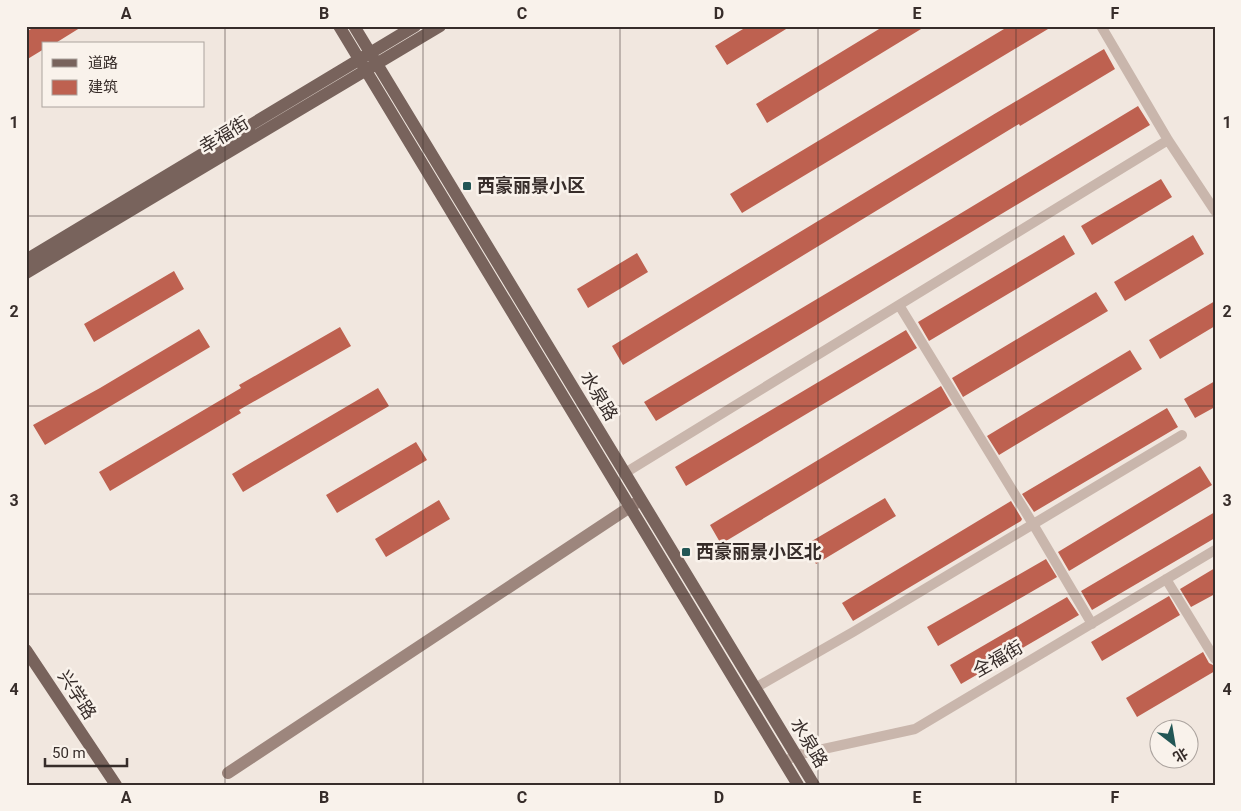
<svg xmlns="http://www.w3.org/2000/svg" width="1241" height="811" font-family="Roboto,'Noto Sans SC',sans-serif">
  <rect width="100%" height="100%" fill="#f1e7df"/>
  <path fill="#be6150" d="M36 26H83L54 44H44V49L26 60V32Z
    M748 26H791L727 65 715 46Z
    M884 26H926L767 123 756 104Z
    M1009 26H1053L742 213 730 194Z
    M1104 49 1115 69 1020 126 1019 124 623 365 612 346 996 113Z
    M1138 106 1150 125 656 421 644 402 948 221Z
    M1161 179 1172 197 1092 245 1081 226Z
    M1064 235 1075 254 929 341 918 322Z
    M1193 235 1204 254 1125 301 1114 282Z
    M637 253 648 272 588 308 577 289Z
    M174 271 184 289 94 342 84 324Z
    M1096 292 1108 311 963 397 952 378Z
    M1215 301V326L1160 359 1149 340Z
    M340 327 351 346 239 410 241 413 110 491 99 472 241 388 239 385Z
    M199 329 210 347 45 445 33 425 100 388Z
    M906 330 917 348 686 486 675 467Z
    M1130 350 1142 369 999 455 987 436Z
    M1215 381V407L1195 418 1184 399Z
    M941 386 952 405 721 544 710 525Z
    M378 388 389 406 243 492 232 474Z
    M1167 408 1178 427 1034 512 1022 494Z
    M416 442 427 460 337 513 326 495Z
    M1200 466 1212 485 1069 571 1058 552Z
    M885 498 896 516 816 564 805 545Z
    M439 500 450 519 386 557 375 539Z
    M1011 501 1022 519 1021 521 853 621 842 603Z
    M1215 512V538L1092 610 1081 591Z
    M1046 559 1057 577 938 646 927 627Z
    M1215 568V594L1191 607 1180 589Z
    M1169 596 1180 615 1102 661 1091 642Z
    M1067 597 1079 615 961 684 950 665Z
    M1203 652 1209 663 1215 666V671L1137 717 1126 698Z"/>
  <g fill="none" stroke-linecap="round" stroke-linejoin="round">
    <path stroke="#c9b6ac" stroke-width="10" d="M1101 26 1168 140 1215 211
      M899 305 1033 524 1092 624
      M625 473 1168 140
      M1166 579 1215 659
      M755 688 853 632 1182 435
      M784 762 796 755 915 729 1215 550"/>
    <path stroke="#9d867d" stroke-width="12" d="M228 773 639 501"/>
    <path stroke="#78635c" stroke-width="12" d="M339 26 798 785
      M354 26 814 785
      M26 260 415 26
      M26 273 440 26
      M26 650 116 785"/>
  </g>
  <path fill="none" stroke="#372d2a" stroke-width="1" stroke-opacity="0.55" d="M225 26V785M423 26V785M620 26V785M818 26V785M1016 26V785M26 216H1215M26 406H1215M26 594H1215"/>
  <g fill="#225655" stroke="#f9f2eb" stroke-width="2">
    <rect x="462" y="181" width="10" height="10" rx="2.5"/>
    <rect x="681" y="547" width="10" height="10" rx="2.5"/>
  </g>
  <g text-anchor="middle" stroke-width="5" stroke-linejoin="round" paint-order="stroke">
    <g font-size="18" fill="#372d2a" stroke="#f9f2eb">
      <text transform="translate(224 135) rotate(-31)" y="6">幸福街</text>
      <text transform="translate(599 396) rotate(59)" y="6">水泉路</text>
      <text transform="translate(998 659) rotate(-30)" y="6">全福街</text>
      <text transform="translate(77 695) rotate(57)" y="6">兴学路</text>
      <text transform="translate(809 743) rotate(59)" y="6">水泉路</text>
    </g>
    <g font-size="18" font-weight="bold" fill="#372d2a" stroke="#f9f2eb" text-anchor="start">
      <text x="477" y="192">西豪丽景小区</text>
      <text x="696" y="558">西豪丽景小区北</text>
    </g>
  </g>
  <rect width="1241" height="811" fill="none" stroke="#f9f2eb" stroke-width="55"/>
  <rect x="42" y="42" width="162" height="65" fill="#f9f2eb" stroke="#aba39e"/>
  <rect x="52" y="59" width="25" height="8" fill="#78635c" stroke="#aba39e"/>
  <text x="88" y="68" font-size="15" fill="#372d2a">道路</text>
  <rect x="52" y="80" width="25" height="15" fill="#be6150" stroke="#aba39e"/>
  <text x="88" y="92" font-size="15" fill="#372d2a">建筑</text>
  <g transform="translate(1174 744) rotate(149)"><circle r="24" fill="#f9f2eb" stroke="#aba39e"/>
  <path d="M0-4L9 19L0 12L-9 19Z" fill="#225655"/>
  <text y="-8" font-size="14" font-weight="bold" text-anchor="middle" fill="#372d2a">北</text>
  </g>
  <path d="M45 758v8h82v-8" fill="none" stroke="#372d2a" stroke-width="2.5"/>
  <text x="52" y="758" font-size="15" fill="#372d2a" stroke="#f9f2eb" stroke-width="4" paint-order="stroke">50 m</text>
  <rect x="28" y="28" width="1186" height="756" fill="none" stroke="#372d2a" stroke-width="2"/>
  <g font-size="16" text-anchor="middle" font-weight="bold" fill="#372d2a">
    <text x="126" y="19">A</text>
    <text x="324" y="19">B</text>
    <text x="522" y="19">C</text>
    <text x="719" y="19">D</text>
    <text x="917" y="19">E</text>
    <text x="1115" y="19">F</text>
    <text x="14" y="128">1</text>
    <text x="1227" y="128">1</text>
    <text x="14" y="317">2</text>
    <text x="1227" y="317">2</text>
    <text x="14" y="506">3</text>
    <text x="1227" y="506">3</text>
    <text x="14" y="695">4</text>
    <text x="1227" y="695">4</text>
    <text x="126" y="803">A</text>
    <text x="324" y="803">B</text>
    <text x="522" y="803">C</text>
    <text x="719" y="803">D</text>
    <text x="917" y="803">E</text>
    <text x="1115" y="803">F</text>
  </g>
</svg>
